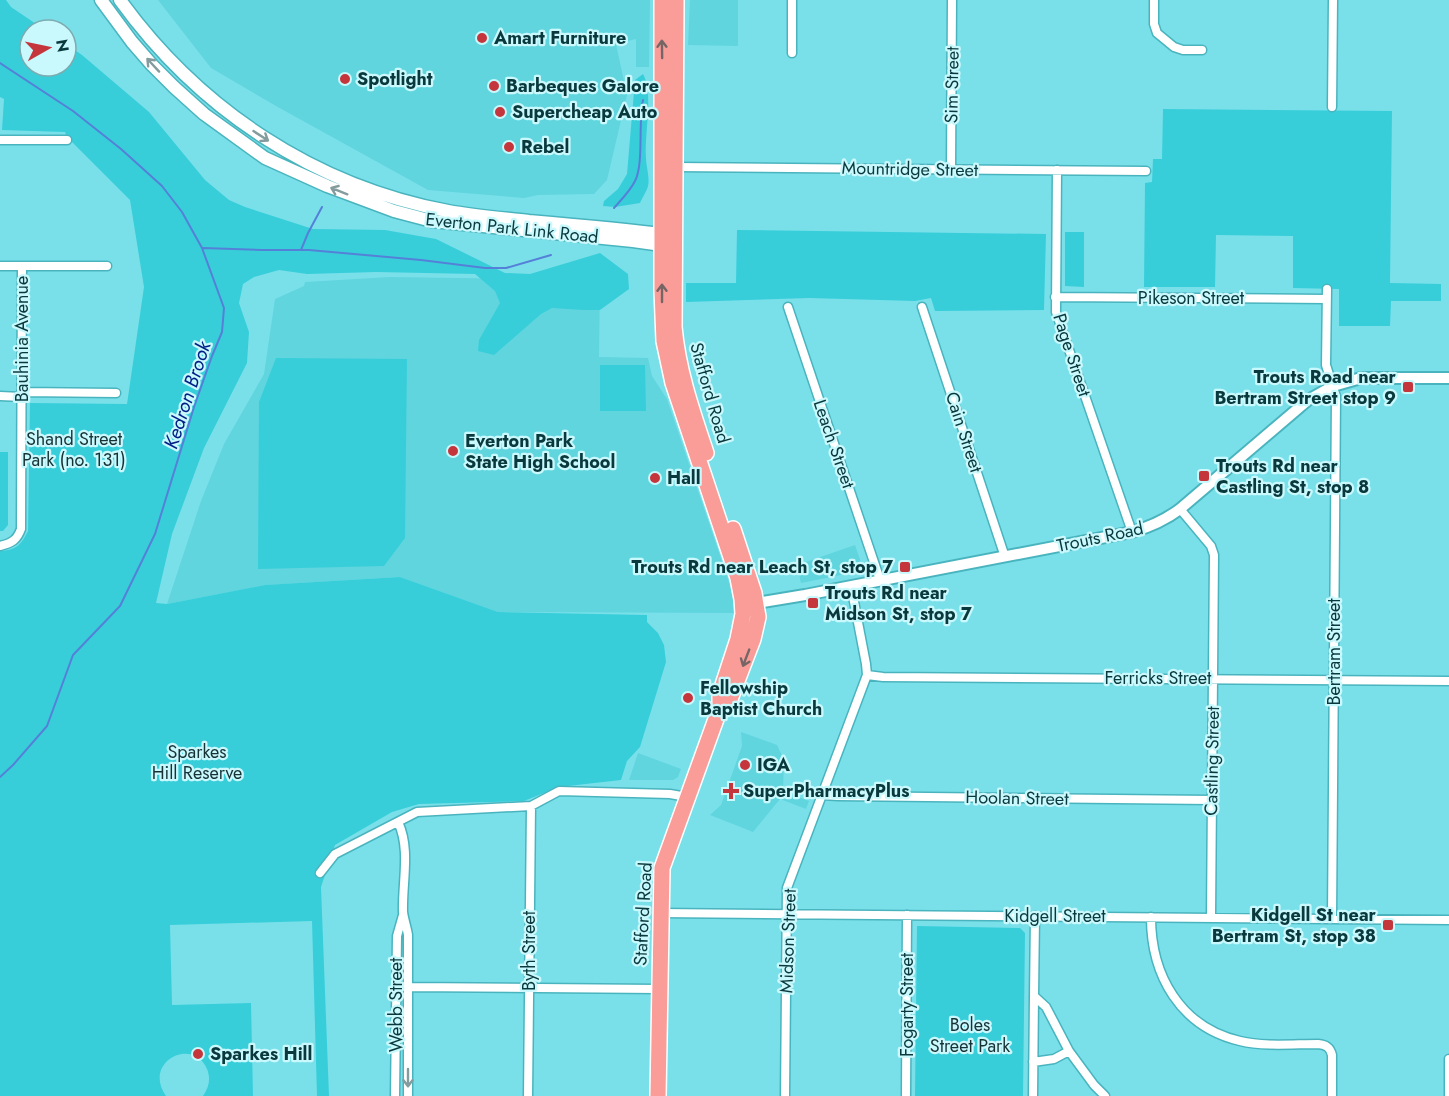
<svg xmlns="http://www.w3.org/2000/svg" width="1449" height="1096" font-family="Jost,sans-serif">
  <rect width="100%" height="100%" fill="#79e0ea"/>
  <path fill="#60d5de" d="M158 0H650L649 67H636V39L616 44 627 95 607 180 594 194 538 195 524 198 428 190 276 106 211 68Z
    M690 0H738V46L688 45Z
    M390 277 600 280 599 357 648 358 652 376 667 399 729 582 734 604 735 613 498 612 400 577 266 585 167 604 201 501 224 444 264 374 275 299 304 286 305 282Z
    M855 545 862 565 856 572 801 583 797 565Z
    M741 732 777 745 784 760 783 791 809 801 806 809 780 799 753 832 710 815 721 805 742 746Z
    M638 753 681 769 678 777 673 780H629Z"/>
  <path fill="#37ceda" d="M0 0H6L11 7 45 30H30V66H66V44L82 55 149 112 205 180 229 200 245 207 313 229 385 230 436 239 505 273 530 274 600 253 628 274 629 289 600 310H583L552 308 541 314 494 355 478 351 479 340 500 303 495 291 475 274 376 272 307 274 279 270 254 277 243 284 239 303 249 332 247 363 204 448 172 534 156 603 167 604 265 585 400 577 498 612 647 615V622L658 633 664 645 666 662 640 747 627 761 621 780 559 787 524 801 419 804 392 812 335 845 321 887 329 1096H317L312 921 170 925 172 1005 251 1003 253 1096H203C209 1087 211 1079 207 1069 193 1036 142 1062 166 1096H0V551C16 550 21 545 28 531L30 403 127 404 144 287 130 200 67 137 65 132 2 130 4 99 0 97Z
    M643 74C654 93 644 135 646 158 646 166 650 178 648 186 647 191 642 198 640 203L615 207 603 206 604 201 618 189 627 174 635 80Z
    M1163 109 1392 111 1390 283 1441 284V301H1391L1390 326H1339V289L1293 288V236L1216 235 1215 287H1144L1145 183 1152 182 1153 159H1162Z
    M737 230 1046 234 1044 310 935 311 931 298 915 301 809 298 686 302V283H736Z
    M1065 232H1084V287L1065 286Z
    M276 358 407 359 405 538 384 566 258 569 259 402Z
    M600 365H645L646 411H600Z
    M0 452H8V525L3 531H0Z
    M917 926 1020 928 1025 933 1023 1096H915Z"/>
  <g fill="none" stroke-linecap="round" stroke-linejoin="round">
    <path stroke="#5580d8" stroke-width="2" d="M0 63 73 111 121 149 162 186 182 212 202 248 224 308 222 332 212 356 194 407 155 534 120 606 73 655 47 726 13 765 0 777
      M614 208C622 199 630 191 635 181 644 164 638 122 643 100
      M203 248 262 250H309L421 260 485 268H506L551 255
      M301 250 308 233 322 207"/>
    <g stroke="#4ab4be" stroke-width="11">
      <path id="minor" d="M1154 0V24L1157 33 1174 47 1183 50H1202
        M792 53V0
        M1332 107 1333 0
        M0 140H67
        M675 167 1146 171
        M951 169 952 0
        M1057 170 1056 312 1132 532
        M0 266H107
        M1327 289 1326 365 1336 397 1332 918
        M1055 297 1327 299
        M788 307 880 580
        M922 307 1005 557
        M22 392 116 393
        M0 396 22 397
        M1180 509 1211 546 1214 555 1211 917
        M0 546C12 543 17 540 21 529L22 266
        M867 675 883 677 1449 681
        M822 795 838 796 1212 800
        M398 822C411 849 402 883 403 912 404 920 407 928 408 935V1096
        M320 873 335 854 417 812 531 806 559 791 670 794 687 797
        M660 913 1449 920
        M1035 916 1034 996 1046 1007 1069 1051 1094 1085 1105 1096
        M1151 917C1151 975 1180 1027 1240 1041 1265 1047 1293 1044 1318 1044 1326 1045 1330 1047 1332 1055V1096
        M409 987 659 989
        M1033 1062 1054 1059 1069 1051
        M395 1096 397 936 403 915
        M528 1096 531 806
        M785 1096 787 888 867 675 866 664 851 586
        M906 1096 907 915
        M1033 1096 1034 996
        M1449 1096V1059"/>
    </g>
    <g stroke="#4ab4be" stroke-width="14">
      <path id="tertiary" d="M751 604 805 595 1132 532C1150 527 1164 521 1180 509L1308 400 1333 386 1361 378H1449"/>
    </g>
    <g stroke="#4ab4be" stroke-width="15">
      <path id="secondary" d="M101 0 132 42 152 65 174 87 204 114 265 158 327 186 394 211 432 221 633 241 669 246
        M120 0C199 109 314 186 448 211 474 216 502 218 529 221 576 225 623 229 669 235"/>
    </g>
    <g stroke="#fff" stroke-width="18">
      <path id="trunk" d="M676 0 674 327C678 371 692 411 706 453
        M720 708 730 699 753 639 758 617 754 593 733 529
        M658 1096 662 868 720 708V694L738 639 743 614 742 599 738 578 673 383 664 341 662 290V0"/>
    </g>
    <use href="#minor" stroke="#fff" stroke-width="8"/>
    <use href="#tertiary" stroke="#fff" stroke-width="10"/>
    <use href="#secondary" stroke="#fff" stroke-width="12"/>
    <use href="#trunk" stroke="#fa9c98" stroke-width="15"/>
  </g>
  <defs><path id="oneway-shaft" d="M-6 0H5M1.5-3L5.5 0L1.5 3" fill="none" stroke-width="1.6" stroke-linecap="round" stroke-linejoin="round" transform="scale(1.5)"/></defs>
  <g stroke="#756665">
    <use href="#oneway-shaft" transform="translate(662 49) rotate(-91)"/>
    <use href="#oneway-shaft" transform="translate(662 293) rotate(-90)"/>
    <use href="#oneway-shaft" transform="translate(746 658) rotate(111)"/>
  </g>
  <g stroke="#849c9e">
    <use href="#oneway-shaft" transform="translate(153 65) rotate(-133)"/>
    <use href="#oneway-shaft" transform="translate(261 136) rotate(33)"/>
    <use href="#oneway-shaft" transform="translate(339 191) rotate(-158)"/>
    <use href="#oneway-shaft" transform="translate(408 1078) rotate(90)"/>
  </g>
  <g fill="#c5363c" stroke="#c9f8fd" stroke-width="2">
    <circle cx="482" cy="38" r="6"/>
    <circle cx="345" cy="79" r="6"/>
    <circle cx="494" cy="86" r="6"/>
    <circle cx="500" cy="112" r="6"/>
    <circle cx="509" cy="147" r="6"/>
    <rect x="1402" y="381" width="12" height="12" rx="3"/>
    <circle cx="453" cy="451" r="6"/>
    <rect x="1198" y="470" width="12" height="12" rx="3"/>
    <circle cx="655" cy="478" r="6"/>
    <rect x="899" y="561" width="12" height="12" rx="3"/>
    <rect x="807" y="597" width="12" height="12" rx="3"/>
    <circle cx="688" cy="698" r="6"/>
    <circle cx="745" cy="765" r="6"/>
    <path d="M728 782h6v6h6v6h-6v6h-6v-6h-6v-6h6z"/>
    <rect x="1382" y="919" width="12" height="12" rx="3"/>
    <circle cx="198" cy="1054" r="6"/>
  </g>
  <g text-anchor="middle" stroke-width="4.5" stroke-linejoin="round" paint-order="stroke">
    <g font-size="18" font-weight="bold" fill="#09393c" stroke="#c9f8fd" text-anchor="start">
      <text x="494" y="44">Amart Furniture</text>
      <text x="357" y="85">Spotlight</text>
      <text x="506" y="92">Barbeques Galore</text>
      <text x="512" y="118">Supercheap Auto</text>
      <text x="521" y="153">Rebel</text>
      <text x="1396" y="383" text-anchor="end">Trouts Road near<tspan x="1396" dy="21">Bertram Street stop 9</tspan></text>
      <text x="465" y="447">Everton Park<tspan x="465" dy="21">State High School</tspan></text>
      <text x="1216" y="472">Trouts Rd near<tspan x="1216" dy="21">Castling St, stop 8</tspan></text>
      <text x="667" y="484">Hall</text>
      <text x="893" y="573" text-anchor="end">Trouts Rd near Leach St, stop 7</text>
      <text x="825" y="599">Trouts Rd near<tspan x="825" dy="21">Midson St, stop 7</tspan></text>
      <text x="700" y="694">Fellowship<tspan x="700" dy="21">Baptist Church</tspan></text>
      <text x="757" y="771">IGA</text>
      <text x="743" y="797">SuperPharmacyPlus</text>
      <text x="1376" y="921" text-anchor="end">Kidgell St near<tspan x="1376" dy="21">Bertram St, stop 38</tspan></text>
      <text x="210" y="1060">Sparkes Hill</text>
    </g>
    <g font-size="18" fill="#09393c" stroke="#c9f8fd">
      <text transform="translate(952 85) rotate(-89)" y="6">Sim Street</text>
      <text transform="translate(910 169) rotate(1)" y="6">Mountridge Street</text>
      <text transform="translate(512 228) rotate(6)" y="6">Everton Park Link Road</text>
      <text x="1191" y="304">Pikeson Street</text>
      <text transform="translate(22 339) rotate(-90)" y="6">Bauhinia Avenue</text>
      <text transform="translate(1072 355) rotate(72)" y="6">Page Street</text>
      <text transform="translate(710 393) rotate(74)" y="6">Stafford Road</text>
      <text transform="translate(964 432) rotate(72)" y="6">Cain Street</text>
      <text transform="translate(834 444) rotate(71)" y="6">Leach Street</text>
      <text transform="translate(1100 537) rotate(-12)" y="6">Trouts Road</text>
      <text transform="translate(1334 652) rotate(-90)" y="6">Bertram Street</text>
      <text x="1158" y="684">Ferricks Street</text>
      <text transform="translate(1212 761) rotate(-89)" y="6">Castling Street</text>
      <text transform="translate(1017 798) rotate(1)" y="6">Hoolan Street</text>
      <text transform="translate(643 914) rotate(-87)" y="6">Stafford Road</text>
      <text x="1055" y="922">Kidgell Street</text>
      <text transform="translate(788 941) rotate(-88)" y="6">Midson Street</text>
      <text transform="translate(529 951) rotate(-90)" y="6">Byth Street</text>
      <text transform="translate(396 1005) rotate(-90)" y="6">Webb Street</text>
      <text transform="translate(907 1005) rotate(-90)" y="6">Fogarty Street</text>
    </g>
    <g font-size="18" fill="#163235" stroke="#c9f8fd">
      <text x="74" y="445">Shand Street<tspan x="74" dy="21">Park (no. 131)</tspan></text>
      <text x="197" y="758">Sparkes<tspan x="197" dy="21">Hill Reserve</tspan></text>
      <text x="970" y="1031">Boles<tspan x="970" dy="21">Street Park</tspan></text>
    </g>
    <g font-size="20" font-style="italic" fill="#001f86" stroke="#c9f8fd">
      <text transform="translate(187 395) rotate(-72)" y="7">Kedron Brook</text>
    </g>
  </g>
  <g transform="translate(48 48) rotate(81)"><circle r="28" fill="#c9f8fd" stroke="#7cacb0" stroke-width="1.5"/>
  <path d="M0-4.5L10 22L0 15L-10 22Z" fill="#c5363c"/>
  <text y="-9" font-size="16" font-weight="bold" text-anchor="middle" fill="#09393c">N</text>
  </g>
</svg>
